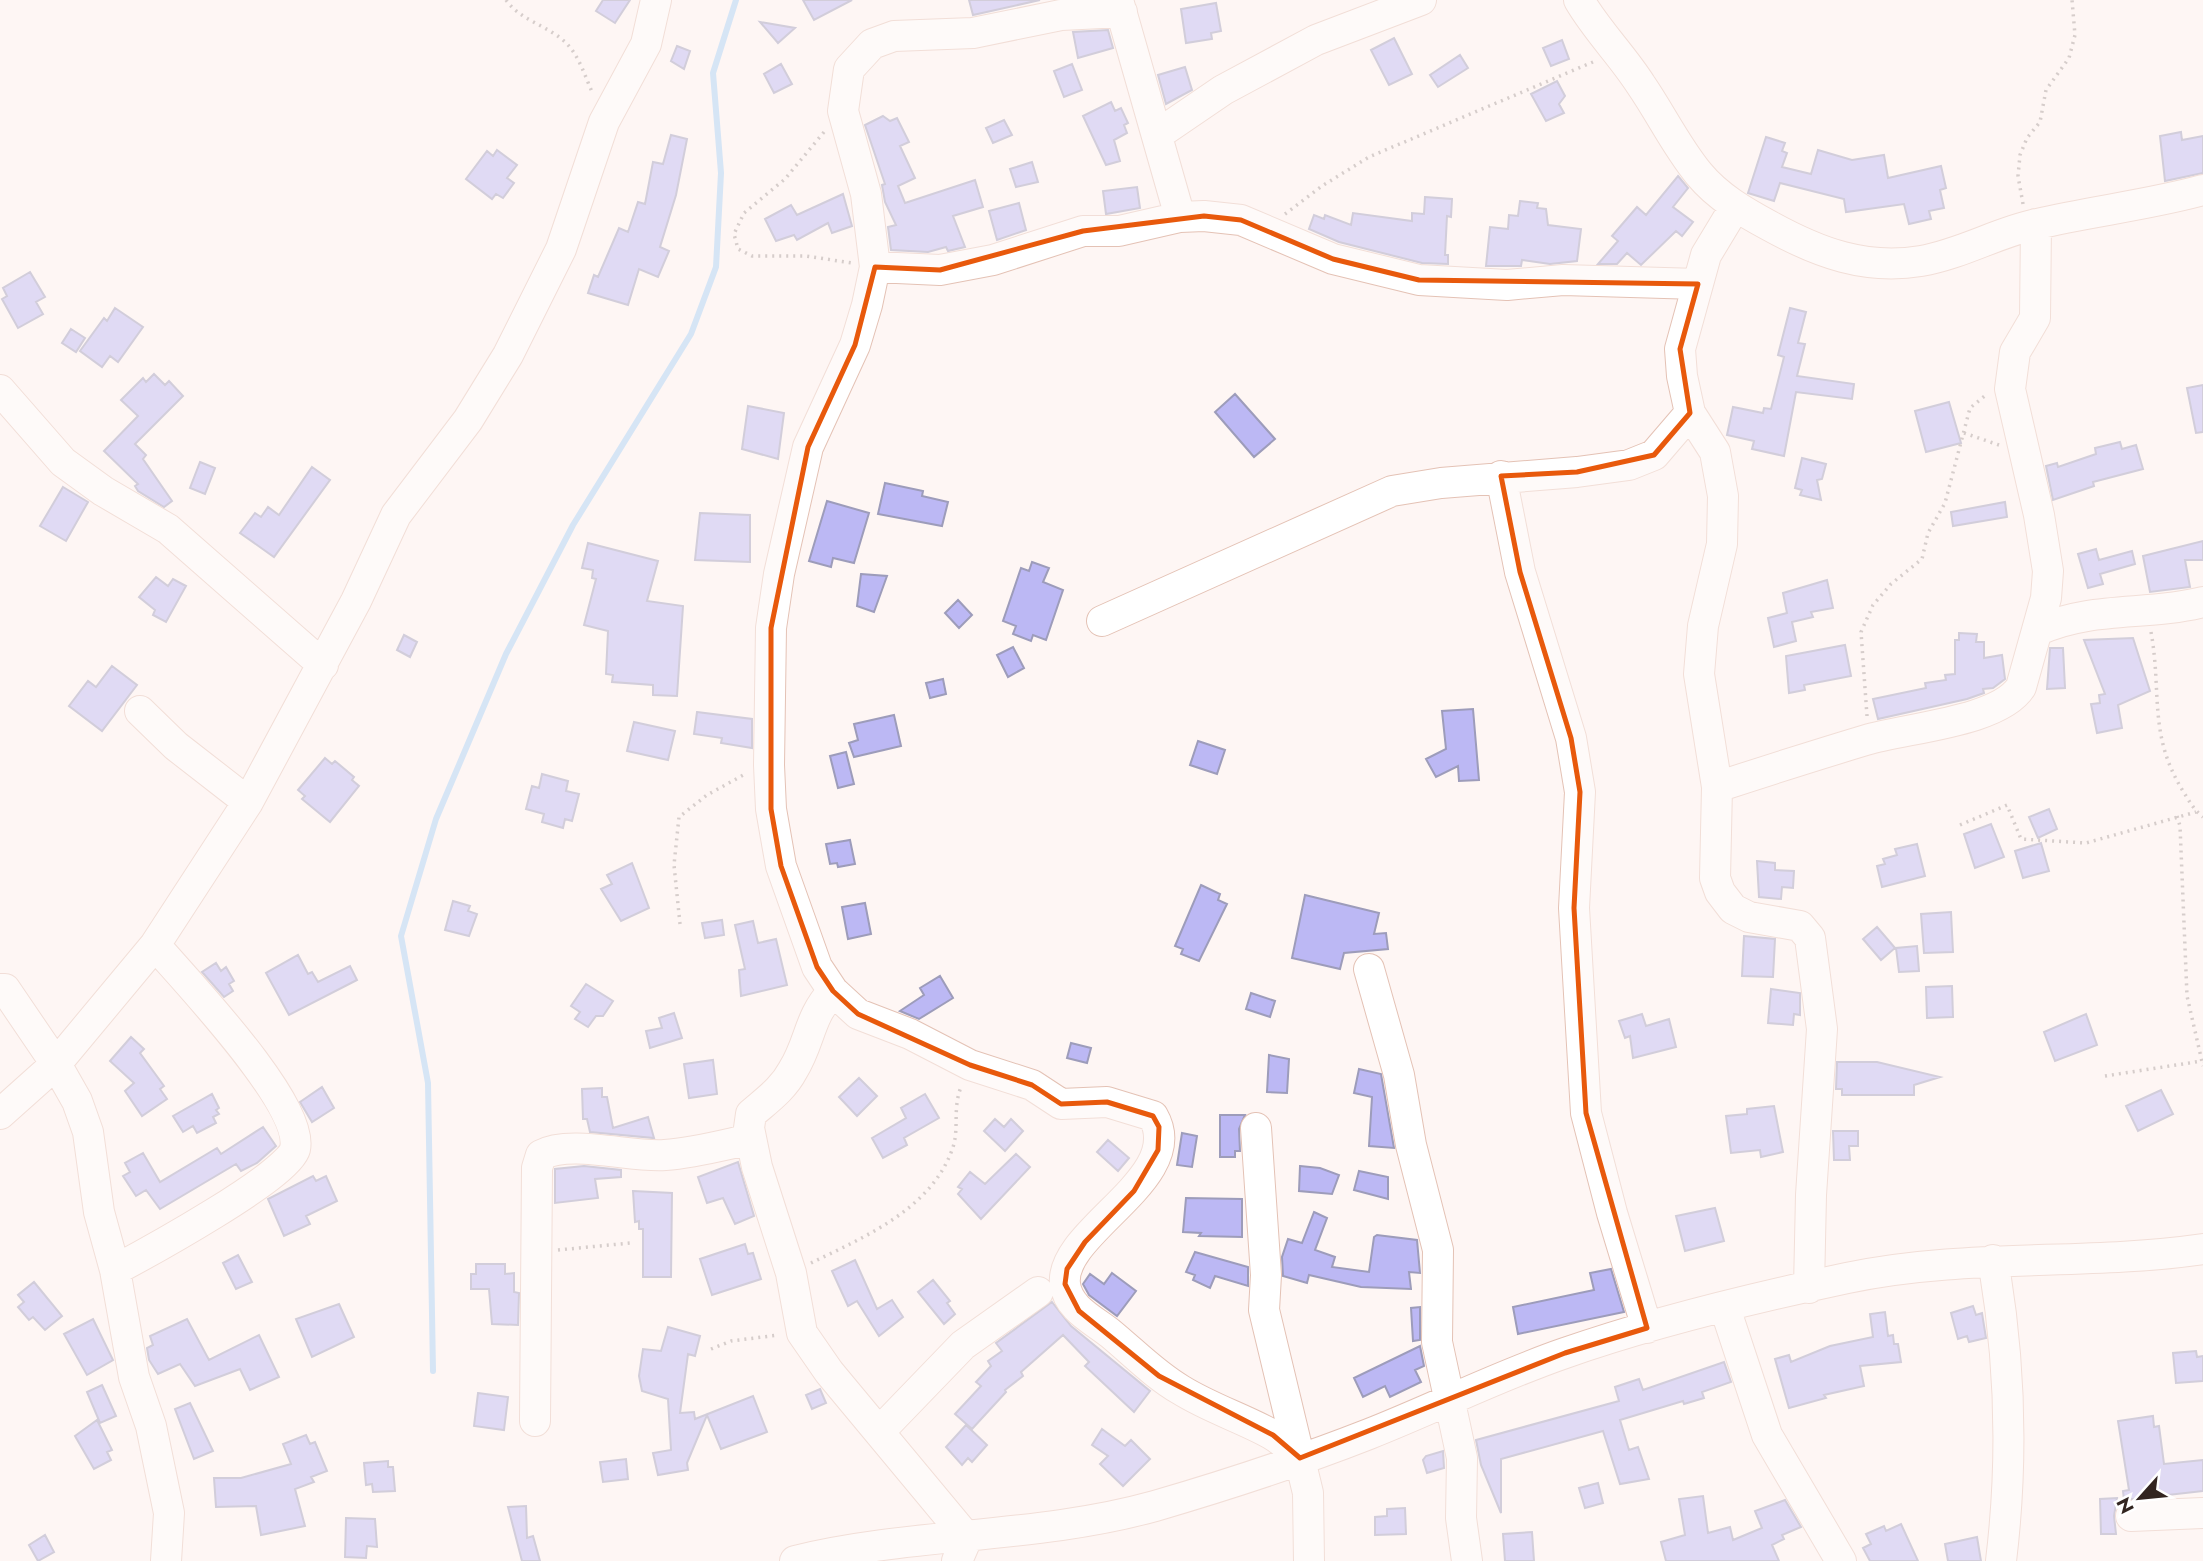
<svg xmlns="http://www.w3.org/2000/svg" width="2203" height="1561" font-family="Jost,sans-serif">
  <rect width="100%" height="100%" fill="#fef6f4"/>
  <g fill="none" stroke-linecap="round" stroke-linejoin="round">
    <path stroke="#a7d0f5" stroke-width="6" d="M433 1371 428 1083 401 936 436 819 506 654 573 525 691 334 716 267 721 173 713 73 736 0"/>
  </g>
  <path fill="#bcb8f4" stroke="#9d9cba" stroke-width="2" d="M603 0H630L615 23 596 11Z
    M803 0H852L814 20Z
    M969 0H1040L973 15Z
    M1216 3 1221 31 1211 33 1212 39 1186 43 1181 9Z
    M760 22 795 28 778 43Z
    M1108 30 1113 48 1078 58 1073 32Z
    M1394 38 1412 74 1389 85 1371 50Z
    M1562 40 1569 59 1551 66 1543 48Z
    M677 46 690 51 684 69 671 61Z
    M1460 55 1468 68 1438 87 1430 75Z
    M781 64 792 84 774 93 764 74Z
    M1072 64 1082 90 1064 97 1054 71Z
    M1185 67 1192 90 1166 104 1158 75Z
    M1557 81 1565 96 1559 104 1564 113 1546 121 1531 94Z
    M1111 102 1115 111 1121 108 1128 123 1124 125 1127 133 1114 140 1120 161 1106 165 1083 116Z
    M883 116 890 121 897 118 909 142 900 146 915 178 898 186 905 203 975 180 983 207 953 216 965 247 948 251 946 247 928 252 891 250 888 227 896 225 885 202 882 185 885 184 865 125Z
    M1004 120 1012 135 993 143 986 128Z
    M2181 132 2182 140 2203 136V173L2165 181 2160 136Z
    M671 135 687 139 676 195 660 247 669 251 658 277 639 269 628 305 588 293 594 275 598 277 619 228 628 232 638 202 645 204 653 162 663 164Z
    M1766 137 1785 143 1782 151 1787 153 1782 167 1811 174 1818 150 1852 160 1884 155 1888 178 1941 166 1946 188 1940 190 1944 208 1929 211 1931 219 1909 224 1904 204 1846 212 1844 199 1780 183 1774 201 1748 193Z
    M497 150 517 165 507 178 514 183 503 198 496 194 492 199 466 179 487 151 493 156Z
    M1032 162 1038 182 1016 187 1010 169Z
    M1678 176 1688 188 1673 207 1693 222 1682 236 1676 231 1641 265 1627 253 1617 264H1598L1618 241 1612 236 1637 207 1646 215Z
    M1137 187 1140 208 1106 214 1103 191Z
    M843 194 852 226 832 233 828 223 797 240 794 235 776 241 765 219 791 205 797 215Z
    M1425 197 1452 199 1451 217 1447 216 1445 255H1448V264L1422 263 1339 242 1309 229 1314 215 1324 219 1325 215 1351 225 1353 213 1412 221V213L1424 214Z
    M1520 201 1538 203 1537 208 1546 209 1548 225 1581 229 1577 261 1550 264 1522 260 1521 266H1486L1490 227 1508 229 1509 215 1518 216Z
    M1019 203 1026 230 997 240 989 211Z
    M30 272 45 297 36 302 43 314 18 328 2 299 7 296 3 288Z
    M115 308 143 327 118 362 110 356 102 367 80 351 104 318 107 321Z
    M1790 308 1806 312 1798 343 1805 344 1797 376 1854 384 1852 399 1796 392 1784 456 1752 449 1754 441 1727 435 1733 407 1763 413 1764 408 1771 409 1784 357 1778 355Z
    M71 329 85 338 76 352 62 343Z
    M154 374 165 385 169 381 183 396 135 444 146 455 143 459 172 501 164 507 138 491 135 486 138 484 104 451 138 416 121 400 143 378 146 382Z
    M2203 385V432L2196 433 2187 388Z
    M1235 394 1275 439 1254 457 1215 412Z
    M1949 402 1961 443 1926 452 1915 411Z
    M748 406 784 413 778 459 742 449Z
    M2120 442 2122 449 2136 445 2143 469 2093 482 2094 486 2053 500 2046 466 2057 463 2058 467 2096 454 2095 448Z
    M1802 458 1826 464 1822 479 1817 480 1821 500 1800 495 1802 490 1795 488Z
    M200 462 215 468 205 494 190 488Z
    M312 467 330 480 274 557 240 533 255 513 261 517 268 507 279 515Z
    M885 483 923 491 922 496 948 502 942 526 878 514Z
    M63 487 88 502 66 541 40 526Z
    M827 501 869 513 854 563 833 558 831 567 809 561Z
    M2005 502 2007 517 1953 526 1951 512Z
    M700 513 750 515V562L695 560Z
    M2203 541V560H2185L2190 587 2150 592 2143 556Z
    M588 543 658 561 647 601 683 606 677 696 653 695V685L612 682 613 675 606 674 608 631 584 625 596 579 592 578 593 570 582 568Z
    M2096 549 2099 560 2132 551 2135 564 2100 574 2103 584 2088 588 2078 554Z
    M1032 562 1049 568 1043 582 1063 590 1046 640 1033 635 1031 641 1013 634 1016 626 1003 621 1021 568 1029 571Z
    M861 574 887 576 874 612 857 606Z
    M156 577 168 586 173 579 186 586 166 622 153 615 155 610 139 597Z
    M1827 580 1833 608 1811 612 1813 617 1792 622 1796 641 1774 647 1768 618 1787 613 1783 593Z
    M958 600 972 615 959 628 945 613Z
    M1959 633 1977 634 1976 642H1984V658L2002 655 2005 679 1993 688 1983 689 1984 693 1967 699 1878 719 1873 699 1926 688 1925 683 1946 680 1945 675 1955 674V640H1959Z
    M404 635 417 642 410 657 397 650Z
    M2133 638 2150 691 2118 705 2122 728 2097 733 2091 704 2100 703 2099 695 2105 694 2084 640Z
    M1845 645 1851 676 1804 685 1805 690 1789 693 1786 656Z
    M1013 647 1024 668 1008 677 997 655Z
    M2050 648H2063L2065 688 2047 689Z
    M112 666 137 685 102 731 69 706 88 681 96 687Z
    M943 679 946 694 930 698 926 683Z
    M1473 709 1479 780 1459 781 1458 766 1436 777 1426 759 1446 749 1442 711Z
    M697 712 752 719V748L721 743 722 738 694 734Z
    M894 715 901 746 854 757 849 743 858 740 854 724Z
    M634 722 675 731 668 760 627 751Z
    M1198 741 1225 750 1217 774 1190 765Z
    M846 752 854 784 838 788 830 756Z
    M325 758 332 764 335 761 354 777 352 780 359 786 330 822 302 799 305 796 298 790Z
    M542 774 568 781 566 791 579 794 572 821 565 819 563 828 542 822 544 814 526 809 532 786 539 788Z
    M2049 809 2057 829 2038 838 2029 817Z
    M1991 824 2004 857 1975 868 1964 834Z
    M850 840 855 864 838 867 837 863 830 864 826 844Z
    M2041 843 2049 871 2023 878 2015 851Z
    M1917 844 1925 876 1882 887 1877 866 1885 864 1883 859 1897 855 1895 849Z
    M1757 861 1775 863V870L1794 871 1793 888 1782 887 1781 899 1759 897Z
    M632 863 649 908 621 921 601 889 612 884 607 875Z
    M1201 885 1220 894 1218 900 1227 904 1199 961 1181 954 1183 949 1175 946Z
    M1305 895 1379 913 1374 934 1386 933 1388 949 1344 953 1340 969 1292 958Z
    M453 901 470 906 468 911 477 914 469 936 445 930Z
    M865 903 871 934 848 939 842 907Z
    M1951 912 1953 952 1924 953 1921 914Z
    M722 920 724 935 705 938 702 923Z
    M753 921 758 943 776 939 787 985 741 996 739 970 745 969 735 925Z
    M1877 927 1895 948 1881 960 1863 939Z
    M1744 936 1775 939 1773 977 1742 976Z
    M1917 946 1919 971 1899 972 1896 948Z
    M298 955 308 974 312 972 318 982 350 966 357 980 289 1015 266 973Z
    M216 963 221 971 226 967 234 981 229 984 233 991 224 997 202 972Z
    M940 976 953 998 919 1019 900 1011 924 995 920 988Z
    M586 984 613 1001 603 1016H596L588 1027 575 1019 580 1012 571 1006Z
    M1952 986 1953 1017 1927 1018 1926 987Z
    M1771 989 1800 993V1015L1794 1014 1793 1025 1768 1023Z
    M1251 993 1275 1001 1270 1017 1246 1009Z
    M674 1013 682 1038 650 1048 646 1031 662 1028 659 1018Z
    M1642 1014 1646 1026 1669 1019 1676 1047 1633 1058 1630 1036 1625 1038 1619 1021Z
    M2086 1014 2097 1045 2055 1061 2044 1032Z
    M131 1037 144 1049 140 1053 164 1086 160 1089 167 1099 142 1116 125 1091 134 1083 110 1061Z
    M1071 1043 1091 1048 1087 1063 1067 1058Z
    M1269 1055 1289 1059 1287 1093 1267 1092Z
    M713 1060 717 1094 689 1098 684 1064Z
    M1837 1062H1877L1940 1077 1914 1085V1095H1842V1089H1836Z
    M1359 1069 1381 1074 1394 1148 1369 1146 1372 1097 1354 1093Z
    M859 1078 877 1096 857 1116 839 1097Z
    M322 1087 334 1108 312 1122 300 1102Z
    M602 1088V1097H607L613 1128 648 1117 654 1138 590 1132 587 1119H583L582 1089Z
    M2161 1090 2173 1114 2138 1131 2126 1106Z
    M212 1094 219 1108 216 1110 219 1114 213 1117 216 1123 197 1133 193 1126 183 1132 173 1116Z
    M925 1094 939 1118 904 1138 907 1145 883 1158 872 1138 906 1118 901 1108Z
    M1774 1106 1783 1152 1761 1157 1760 1150 1731 1153 1726 1116 1747 1114V1109Z
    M1220 1115H1245L1239 1129 1240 1151H1235V1157H1220Z
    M995 1119 1004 1127 1011 1119 1023 1131 1005 1151 984 1131Z
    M263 1127 276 1146 257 1163 241 1171 236 1164 160 1209 146 1190 136 1196 123 1176 130 1172 125 1163 143 1153 160 1182 217 1148 221 1154Z
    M1833 1131H1858V1146H1849L1850 1160H1834Z
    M1182 1133 1197 1136 1192 1167 1177 1165Z
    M1108 1140 1129 1158 1118 1171 1097 1152Z
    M1016 1154 1030 1167 981 1219 958 1194 962 1189 958 1187 970 1172 985 1184Z
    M738 1162 754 1216 735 1224 723 1198 707 1203 698 1177Z
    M584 1166 621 1170V1177L595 1179 598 1198 555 1203V1169Z
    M1300 1166 1320 1168 1339 1175 1332 1194 1299 1191Z
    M1359 1171 1388 1177V1199L1354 1190Z
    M313 1176 316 1181 326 1176 337 1201 306 1216 310 1224 284 1236 268 1199Z
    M633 1191 672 1193 671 1277H643V1229H639V1221L635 1222Z
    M1186 1198 1242 1199V1237L1199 1236 1201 1233 1183 1232Z
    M1715 1208 1724 1241 1685 1251 1676 1216Z
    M1314 1212 1327 1218 1315 1250 1335 1257 1332 1267 1369 1272 1374 1237 1377 1235 1417 1240 1420 1273 1409 1272 1411 1289 1361 1287 1309 1275 1307 1283 1283 1276 1282 1257 1288 1239 1302 1243Z
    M745 1244 748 1254 753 1253 761 1279 712 1295 700 1259Z
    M1195 1252 1248 1267V1286L1215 1276 1210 1288 1193 1280 1195 1275 1186 1272Z
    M238 1255 252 1282 236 1289 223 1263Z
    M855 1260 877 1309 892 1300 903 1317 879 1336 857 1301 848 1306 832 1271Z
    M476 1264H505V1274L514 1273V1292L519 1293 518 1325 492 1324 489 1289H471V1274H476Z
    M1611 1269 1624 1312 1518 1334 1513 1307 1594 1290 1590 1273Z
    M1112 1273 1136 1291 1117 1316 1089 1295 1083 1284 1090 1274 1104 1284Z
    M933 1280 950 1301 947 1303 955 1314 944 1324 918 1292Z
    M34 1282 62 1316 45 1330 33 1317 29 1320 18 1307 24 1302 18 1295Z
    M1052 1302 1071 1326 1150 1391 1134 1412 1085 1366 1089 1362 1063 1335 1021 1372 1023 1376 1005 1390 1006 1392 972 1429 955 1414 981 1386 976 1382 991 1366 988 1361 1002 1351 996 1343Z
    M339 1304 354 1337 312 1357 296 1319Z
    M1973 1306 1976 1315 1982 1313 1986 1338 1969 1342 1967 1336 1958 1339 1951 1313Z
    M1420 1307V1340L1413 1341 1411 1308Z
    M1885 1312 1888 1336 1893 1335 1894 1344H1898L1901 1362 1860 1366 1864 1386 1824 1395 1826 1398 1789 1408 1775 1359 1789 1355 1791 1362 1830 1346 1873 1337 1870 1314Z
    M93 1319 113 1360 87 1375 64 1334Z
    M187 1319 209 1360 259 1335 279 1377 250 1390 240 1369 195 1386 180 1364 158 1374 149 1360 147 1348 153 1345 150 1336Z
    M668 1327 700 1336 695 1356 688 1354 680 1413 694 1412 695 1419 753 1396 767 1432 721 1449 707 1415 687 1463 688 1470 658 1475 653 1453 671 1450 668 1399 642 1391 639 1376 643 1349 661 1351Z
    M1420 1346 1424 1366 1415 1370 1421 1382 1390 1397 1385 1386 1363 1397 1354 1378Z
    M2196 1351 2197 1357 2203 1356V1381L2176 1383 2173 1353Z
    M1724 1362 1731 1382 1702 1392 1704 1398 1684 1404 1683 1401 1620 1420 1629 1450 1638 1447 1649 1479 1620 1484 1603 1431 1501 1459V1513L1481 1465 1476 1440 1619 1401 1615 1387 1639 1379 1643 1390Z
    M102 1385 116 1416 100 1423 87 1392Z
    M820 1389 826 1403 812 1409 806 1395Z
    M478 1393 508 1397 504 1430 474 1426Z
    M190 1403 213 1451 194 1459 175 1409Z
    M2153 1416 2154 1427 2159 1426 2164 1464 2203 1460V1491L2124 1500 2123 1491 2129 1490 2118 1421Z
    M97 1420 112 1450 107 1452 111 1460 94 1469 75 1436Z
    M966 1425 987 1445 972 1462 968 1458 962 1465 946 1447Z
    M1102 1429 1125 1446 1131 1440 1150 1459 1123 1486 1100 1464 1108 1456 1092 1445Z
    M306 1435 310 1444 315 1442 327 1471 311 1477 314 1482 295 1489 305 1526 261 1535 256 1506 216 1507 214 1478H241L291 1464 283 1444Z
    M1443 1451 1444 1468 1427 1473 1423 1460 1426 1456Z
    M626 1459 628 1479 603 1482 600 1462Z
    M388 1461V1467H393L395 1491 373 1492 372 1484 366 1485 364 1463Z
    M1598 1483 1603 1503 1585 1508 1579 1488Z
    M1703 1496 1708 1533 1730 1527 1733 1540 1762 1528 1755 1511 1785 1500 1801 1527 1782 1535 1784 1539 1772 1545 1779 1561H1666L1661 1542 1685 1535 1679 1499Z
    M2117 1498 2114 1516 2116 1534H2101L2100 1499Z
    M526 1506 527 1538 533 1536 540 1561H522L508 1507Z
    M1405 1508 1406 1534 1375 1535V1517L1387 1516V1509Z
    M346 1518 375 1519 377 1547 367 1546 366 1558 345 1557Z
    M1901 1524 1918 1561H1870L1863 1548 1871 1544 1866 1534 1884 1526 1886 1531Z
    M1532 1532 1534 1561H1505L1503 1534Z
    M45 1535 54 1552 38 1561 29 1545Z
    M1977 1537 1981 1561H1948L1945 1544Z"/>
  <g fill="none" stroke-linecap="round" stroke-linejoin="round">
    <g stroke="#e4c2b5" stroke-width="32">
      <path id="minor" d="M1118 0 1180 217
        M1579 0C1597 31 1622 55 1641 85 1661 114 1676 146 1699 174 1718 197 1744 212 1770 226 1819 253 1865 270 1921 261 1962 254 1998 232 2037 224 2092 211 2149 205 2203 190
        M1122 12 1061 15 973 33 894 36 872 44 849 69 843 111 866 194 875 267 867 305 855 345 808 447 779 574 771 628 769 765 771 809 781 866 817 967 833 991 858 1014 910 1034 970 1065 1032 1085 1061 1104 1107 1102 1153 1116C1189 1178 1059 1231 1065 1284 1068 1309 1094 1320 1111 1334 1134 1353 1155 1375 1181 1390 1210 1408 1242 1418 1271 1434 1282 1440 1291 1450 1300 1458
        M1157 135 1223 90 1316 40 1421 0
        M1735 207 1706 255 1680 349 1682 376 1690 413 1715 452 1723 496 1722 544 1703 626 1699 674 1717 787 1715 878 1720 892 1733 909 1749 917 1800 926 1810 938 1822 1029 1811 1195 1809 1288
        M875 267 940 270 993 260 1083 231H1119L1180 217 1204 216 1241 220 1333 259 1419 280 1507 285 1563 280 1698 284
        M0 390 63 462 103 491 168 529 323 665
        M1501 476 1520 572 1571 738 1580 792 1574 908 1586 1113 1612 1213 1647 1328
        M1102 621 1392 491 1441 483 1577 472 1629 465 1654 455 1690 413
        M2039 630C2091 606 2148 616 2203 602
        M140 711 176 746 248 802
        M1717 787C1766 771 1816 755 1866 740 1905 728 1999 722 2021 687L2046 598 2048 571 2039 515 2010 389 2015 352 2035 318 2036 224
        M1369 969 1399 1075 1411 1145 1438 1250 1437 1342 1462 1458 1461 1518 1467 1561
        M0 989H5L56 1064 77 1101 88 1132 99 1212 115 1270 134 1377 151 1426 169 1513 166 1561
        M833 991C808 1018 811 1041 793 1070 783 1089 767 1100 751 1114L749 1128 757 1167 791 1273 802 1333 829 1372 967 1538 957 1561
        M0 1114 56 1064 155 945 248 802 356 601 396 515 468 420 508 355 561 249 604 122 646 44 656 0
        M1256 1128 1266 1275 1264 1310 1308 1493 1309 1561
        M1993 1260C2010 1358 2013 1462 2001 1561
        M115 1270C145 1254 288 1176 295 1149 305 1105 186 981 155 945
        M1725 1308 1767 1435 1841 1561
        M535 1421 537 1168 541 1155C571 1139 632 1158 665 1155 694 1153 723 1145 751 1139
        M880 1431 963 1345 1038 1292
        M2131 1516 2203 1513
        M795 1561C913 1532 1037 1539 1155 1506 1227 1485 1300 1461 1369 1434 1435 1408 1498 1376 1565 1353 1656 1321 1753 1298 1847 1278 1965 1253 2085 1266 2203 1249"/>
    </g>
    <path stroke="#a79c99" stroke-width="3.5" stroke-dasharray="2 5" stroke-linecap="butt" d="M506 0C520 20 546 25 564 41 579 54 585 77 593 94
      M824 132 785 179 744 213 734 234 738 249 752 256H806L852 263
      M2023 204 2018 176 2020 155 2027 138 2040 122 2046 90 2069 58 2075 35 2072 0
      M1285 214 1322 186 1369 157 1593 62
      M1964 433 1999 445
      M2151 632C2162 692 2148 735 2183 791 2189 801 2194 810 2203 817
      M1867 716 1861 632 1873 605 1891 584 1922 559 1928 533 1945 503 1970 408 1987 394
      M2177 816 2180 826 2187 996 2203 1066
      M1960 825 2007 805 2021 839 2086 843 2196 812
      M680 924 674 865 679 817 707 795 747 773
      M2105 1076 2202 1061
      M558 1250 630 1243
      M811 1263C864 1237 930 1210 952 1150 960 1129 952 1110 961 1087
      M711 1349 731 1341 779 1335"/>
    <use href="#minor" stroke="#fff" stroke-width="30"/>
  </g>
  <path d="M0 0H2203V1561H0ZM1204 216 1241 220 1333 259 1419 280 1698 284 1680 349 1690 413 1654 455 1577 472 1501 476 1520 572 1571 738 1580 792 1574 908 1586 1113 1647 1328 1565 1353 1300 1458 1273 1435 1159 1376 1079 1311 1065 1284 1067 1269 1085 1242 1134 1191 1158 1150 1159 1127 1153 1116 1107 1102 1061 1104 1032 1085 970 1065 858 1014 833 991 817 967 781 866 771 809V628L808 447 855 345 875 267 940 270 1083 231Z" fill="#fef6f4" fill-opacity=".55" fill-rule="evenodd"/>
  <path fill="none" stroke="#e8590c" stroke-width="5" stroke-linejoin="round" d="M1204 216 1241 220 1333 259 1419 280 1698 284 1680 349 1690 413 1654 455 1577 472 1501 476 1520 572 1571 738 1580 792 1574 908 1586 1113 1647 1328 1565 1353 1300 1458 1273 1435 1159 1376 1079 1311 1065 1284 1067 1269 1085 1242 1134 1191 1158 1150 1159 1127 1153 1116 1107 1102 1061 1104 1032 1085 970 1065 858 1014 833 991 817 967 781 866 771 809V628L808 447 855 345 875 267 940 270 1083 231Z"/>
  <g transform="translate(2140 1498) rotate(243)" stroke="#ffffff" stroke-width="5" paint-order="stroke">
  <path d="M0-5L12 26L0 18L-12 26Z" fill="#322520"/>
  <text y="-10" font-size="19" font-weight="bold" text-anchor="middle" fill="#322520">N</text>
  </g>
</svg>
